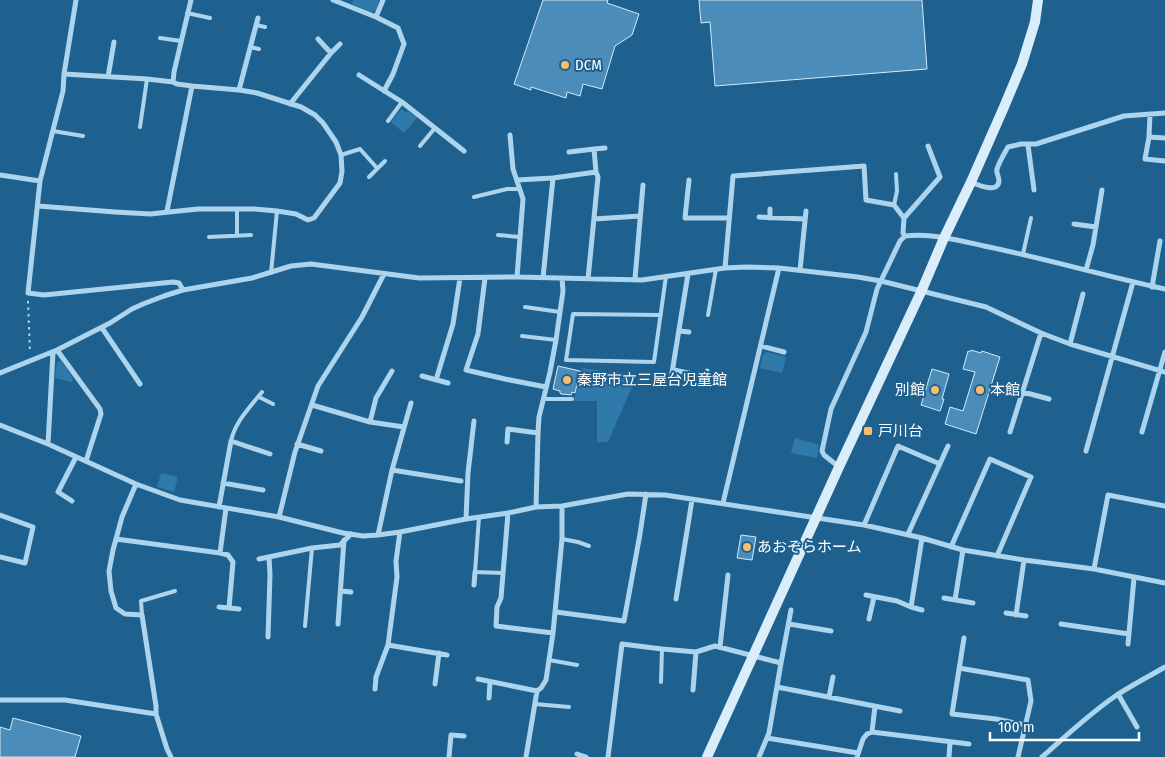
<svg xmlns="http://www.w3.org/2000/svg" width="1165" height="757" font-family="'Fira Sans Condensed','Noto Sans JP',sans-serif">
  <rect width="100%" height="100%" fill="#1e618f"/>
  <path fill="#2f7aab" d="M353 0H379L376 10 371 12 352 4Z
    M401 109 406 113 408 111 417 118 404 133 391 122Z
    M767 352 786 357 782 373 760 368 763 354Z
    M61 361 73 378 72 382 55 378 57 362Z
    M582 368 603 371 635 380 608 442H597V401H574Z
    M795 438 819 445 817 458 791 453Z
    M161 473 178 477 174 492 157 487Z"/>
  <path fill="#4b8db8" stroke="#d3eaf9" d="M543 0H608L607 3 639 14 632 35 615 46 602 89 583 84 580 96 567 92 566 98 531 87V90L514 84Z
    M699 0H922L927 69 715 86 710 22 701 23Z
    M971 350 981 353 982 351 1000 357 976 434 945 424 950 407 963 411 975 372 963 369 968 351 970 352Z
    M558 366 580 371 575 393 572 392 571 395 561 394 560 393V391L553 389Z
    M932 369 949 374 942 399H944L940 411 921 405Z
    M741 535 756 537 752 560 737 558Z
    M13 718 81 736 75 757H0V727L10 730Z"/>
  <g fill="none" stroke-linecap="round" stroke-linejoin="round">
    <path stroke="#add4ed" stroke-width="2" stroke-dasharray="2.5 4" stroke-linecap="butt" d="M28 301 30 353"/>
    <path stroke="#add4ed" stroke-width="4" d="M187 13 210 18
      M256 25 265 27
      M160 38 181 41
      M250 47 259 49
      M388 121 402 102
      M140 127 147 79
      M53 131 83 136
      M420 146 435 128
      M341 155 360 149 377 168
      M369 177 385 161
      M474 197 507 189H520
      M894 205 897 191 896 174
      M237 209V236
      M498 235 520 237
      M209 237 251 235
      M1023 254 1031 218
      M271 273 277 211
      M525 307 560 312
      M661 315 573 314 566 360 654 362 666 276
      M708 315 716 269
      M522 336 556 340
      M259 397 273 404
      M543 399H572
      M231 441C235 422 250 407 262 392
      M479 517 475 572 503 573
      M562 539 578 542 589 546
      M142 615 141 601 175 591
      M305 626 312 548
      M549 660 577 665
      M661 682 662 649
      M535 704 569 707"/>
    <path stroke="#add4ed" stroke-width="5" d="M76 0 64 74 63 91 40 181 28 293 44 295 173 282 179 283 183 290
      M333 0 376 17 398 28 404 44 393 74 384 91
      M376 17 383 0
      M318 39 331 53
      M359 75 402 102 464 151
      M108 77 114 42
      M173 82 174 72 191 0
      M239 90 258 18
      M290 104 331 53 340 44
      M1150 114 1149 137 1145 159 1165 161
      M510 135 513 169 523 199 517 277
      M1149 137 1165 138
      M1028 145 1034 190
      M594 149 605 148
      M569 152 594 149 596 172 598 177 588 279
      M0 175 40 181
      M517 180 553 178 596 172
      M689 180 685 218H728
      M971 182C978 185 998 194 999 181 999 177 996 173 997 169 999 162 1004 154 1008 147L1021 144H1036L1124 116 1165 113
      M38 206 115 212 150 214 198 209H254L277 211 296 214 308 220 314 218 340 183 342 171 341 155 336 142 323 123 315 115 301 107 257 93 239 90 192 86 177 84 173 82 147 79 64 74
      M167 211 192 86
      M759 217 805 219
      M770 218V209
      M904 218 940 177 928 146
      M594 219 640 216
      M1074 224 1096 227
      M725 268 733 176 864 166 866 200 894 205 904 218 903 233 905 236
      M800 270 806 211
      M1086 270 1093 245 1102 190
      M485 278 478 334 466 370 505 379 546 387
      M543 278 553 178
      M635 279 643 185
      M1152 287 1160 241
      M102 328 140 384
      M679 331 689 332
      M1070 344 1083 294
      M761 346 784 352
      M57 350 100 409 101 414 86 461
      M674 370 706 377
      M0 373 57 350 110 323 132 309 143 304 164 296 183 290 252 278 291 266 311 264 419 278 517 277 642 280 725 268 746 267 779 268 858 277 881 281 986 307 1041 333 1070 344 1165 372
      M422 376 448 383
      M671 379 688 274
      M436 380 453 324 460 278
      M704 383 707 371
      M1023 392 1049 399
      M312 405 370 422 404 427
      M370 422 376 398 392 371
      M0 425 48 444 136 484 180 500 279 517 343 533 363 536 378 535 400 532 466 519 508 513 536 507 562 506 628 494 665 495 864 525 922 538 963 550 1024 560 1094 569 1165 583
      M1010 432 1041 333
      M1142 432 1165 352
      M507 442 508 429 538 433
      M48 444 53 352
      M297 444 321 451
      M1086 451 1133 282
      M839 467 824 455 822 451 831 409 866 332 877 289 900 241 905 236C931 233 958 240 984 246 1044 258 1104 276 1165 289
      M392 470 461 481
      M223 483 263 490
      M136 484 122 517 113 550 109 571 111 591 116 608 125 614 142 615 156 706V714
      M72 501 58 492 76 457
      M723 503 779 268
      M219 507 231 441 270 454
      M536 507 538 433 539 417 550 372 556 340 563 291 562 278
      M508 513 501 598 497 607 496 626 553 633
      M0 515 33 527 25 563 0 557
      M279 517 295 452 318 386 362 317 384 274
      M466 519 468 473 474 421
      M864 525 898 446 940 464
      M908 534 948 446
      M378 535 392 470 411 403
      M116 539 220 553 228 555 233 562 229 608
      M951 547 990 459 1031 477 997 556
      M220 553 226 508
      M259 559 312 548 340 545 351 534
      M1094 569 1108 495 1165 506
      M474 585 475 572
      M341 591 351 592
      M866 595 897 601 911 607 922 610
      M944 598 973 603
      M676 599 692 500
      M955 600 963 550
      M219 607 239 609
      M911 607 922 538
      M556 612 624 621 640 534 646 494
      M1006 613 1026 616
      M1016 615 1024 560
      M869 619 874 597
      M338 624 344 540
      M789 624 831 631
      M1061 624 1129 634
      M268 637 270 575 269 557
      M964 638 952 714 996 719 1025 725
      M1128 644 1134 578
      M388 645 447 655
      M720 647 728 575
      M959 668 1028 680 1031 701 1018 757
      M478 679 537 691
      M435 684 439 653
      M777 687 900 711
      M375 689 376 677 388 645 397 577 396 561 400 532
      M693 690 696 652
      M1118 694 1137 727
      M829 697 833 677
      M489 698 490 682
      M0 700H65L156 714 167 749 171 757
      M872 732 875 706
      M767 738 858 753
      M577 754 586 757
      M449 757 451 735 464 736
      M526 757 537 691 541 688 546 680 553 633 562 539V506
      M608 757 622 644 662 649 696 652 715 646 781 663
      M759 757 769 733 781 663 791 610
      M857 757 863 739 867 734 872 732 969 744
      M949 757 950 743
      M1042 757C1066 736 1088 715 1114 697 1130 686 1148 677 1165 667"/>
    <path stroke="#daedfa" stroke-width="10" d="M707 757 839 467 921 292 944 238 971 182 1004 107 1022 64 1035 22 1038 0"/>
  </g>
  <g fill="#fbbc6d" stroke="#1e618f" stroke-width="2">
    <circle cx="565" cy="65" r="5"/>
    <circle cx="567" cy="380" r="5"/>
    <circle cx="935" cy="390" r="5"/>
    <circle cx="980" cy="390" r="5"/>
    <rect x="863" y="426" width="10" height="10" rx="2.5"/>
    <circle cx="747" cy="547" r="5"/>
  </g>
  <g text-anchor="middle" stroke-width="4" stroke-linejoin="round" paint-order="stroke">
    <g font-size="15" fill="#fff" stroke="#1e618f" text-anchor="start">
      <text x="575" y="70">DCM</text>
      <text x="577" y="385">秦野市立三屋台児童館</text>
      <text x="925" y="395" text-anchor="end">別館</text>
      <text x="990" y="395">本館</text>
      <text x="878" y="436">戸川台</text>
      <text x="757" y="552">あおぞらホーム</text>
    </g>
  </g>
  <path d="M990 732v8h149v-8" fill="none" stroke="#ffffff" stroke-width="2.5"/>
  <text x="998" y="732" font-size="15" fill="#ffffff" stroke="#1e618f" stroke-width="4" paint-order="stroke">100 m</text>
</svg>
